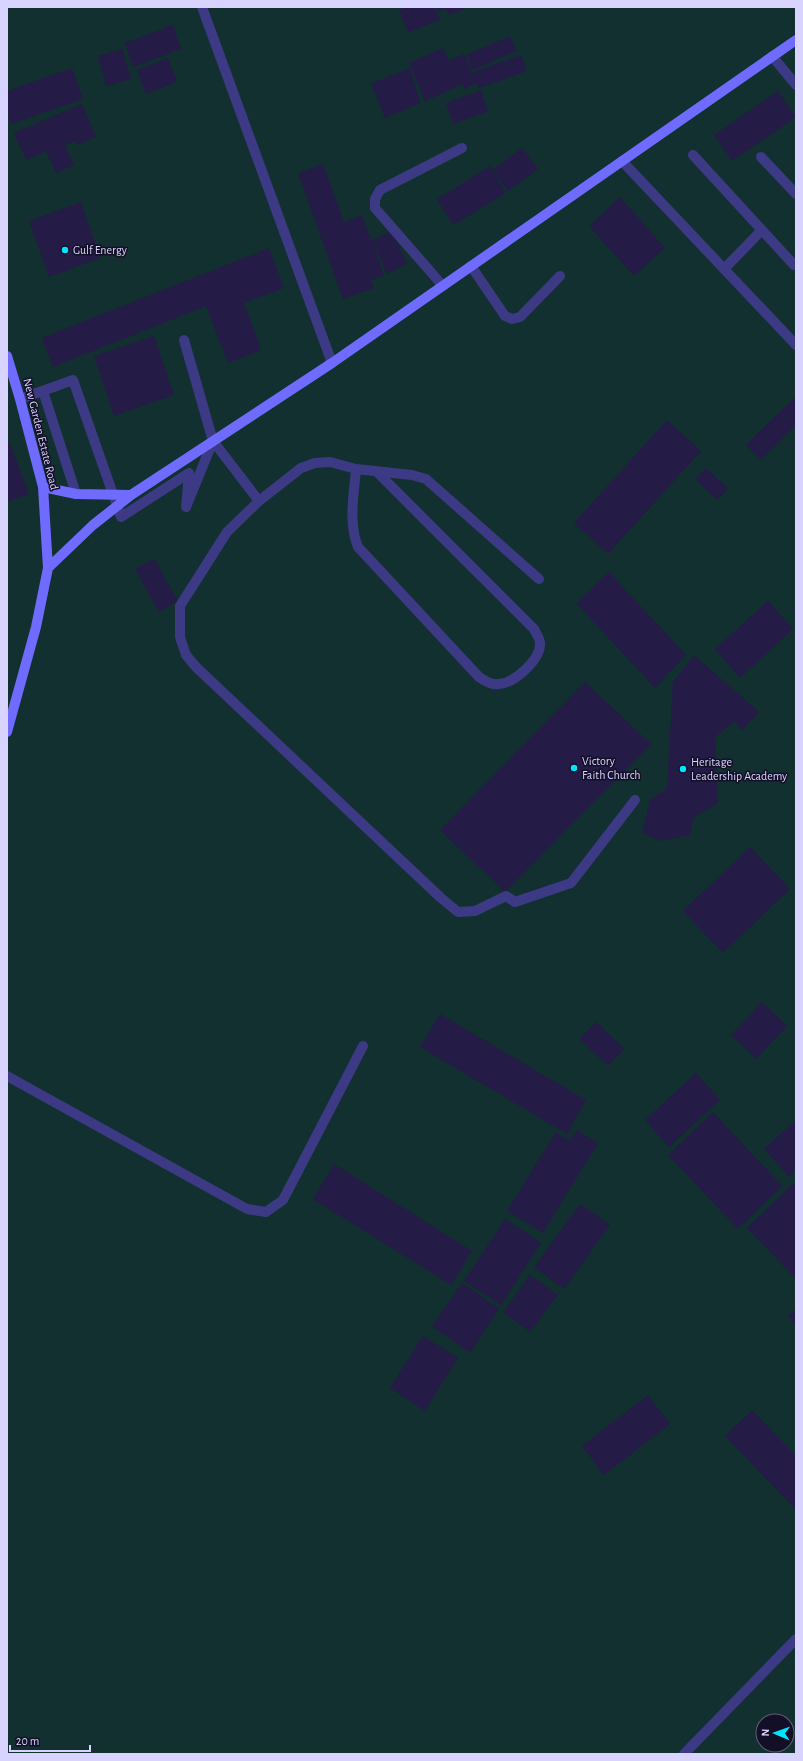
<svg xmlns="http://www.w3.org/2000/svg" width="803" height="1761" font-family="'Alegreya Sans',sans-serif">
  <rect width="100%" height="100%" fill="#130f26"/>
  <path fill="#12302f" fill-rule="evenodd" d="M7 7H796V1754H7ZM763 1721H787V1745H763Z"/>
  <path fill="#241b47" d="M407 7H435L440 20 408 32 399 10Z
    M437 7H470L449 15 446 9 439 12Z
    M173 25 181 49 133 67 125 43Z
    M510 36 516 51 473 70 466 55Z
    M443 48 449 61 464 54 477 83 464 89 463 84 425 101 409 63Z
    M122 49 131 79 106 86 98 56Z
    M521 55 527 71 479 88 473 72Z
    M168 58 177 82 146 94 137 70Z
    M72 68 83 99 11 124 7 111V91Z
    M410 68 420 103 385 118 371 84Z
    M481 90 488 111 453 124 446 103Z
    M778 91 796 117 732 161 714 135Z
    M82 104 96 137 77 145 75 141 65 145 74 165 56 173 46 151 26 160 14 133Z
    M522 148 538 169 508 191 493 170Z
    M323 164 344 222 362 215 384 275 371 280 374 288 343 299 298 173Z
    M490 166 506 193 453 225 437 199Z
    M620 197 665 248 634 276 589 226Z
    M81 202 100 258 49 277 29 221Z
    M392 231 407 264 387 274 372 240Z
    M269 248 284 288 244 303 261 350 228 363 206 306 53 367 42 338Z
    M154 336 174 395 114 416 94 356Z
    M796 396V425L761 460 746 445Z
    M667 420 701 451 608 554 574 523Z
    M9 441 29 494 7 502V442Z
    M706 468 728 489 717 500 695 479Z
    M154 559 178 601 159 612 135 569Z
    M609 572 686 655 655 688 576 603Z
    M768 601 793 629 740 678 715 649Z
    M694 655 759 712 741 731 735 721 715 737 718 803 693 818 690 835 661 841 642 833 650 800 667 788 673 682Z
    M585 682 651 744 505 892 440 830Z
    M750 847 790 889 723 953 683 911Z
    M762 1002 787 1026 756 1059 731 1035Z
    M440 1014 586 1100 567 1134 420 1047Z
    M596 1022 624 1049 608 1066 580 1039Z
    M696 1073 720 1100 669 1147 645 1120Z
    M713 1112 782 1186 738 1229 668 1155Z
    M796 1120V1170L789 1177 764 1149Z
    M577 1130 598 1143 543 1233 507 1211 556 1132 570 1141Z
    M334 1164 472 1251 451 1285 313 1199Z
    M796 1181V1279L747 1228Z
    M580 1204 610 1225 564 1289 534 1267Z
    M505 1219 541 1243 501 1305 464 1281Z
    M530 1275 558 1295 530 1332 503 1312Z
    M462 1283 499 1309 470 1353 432 1326Z
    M796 1308V1325L788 1317Z
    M423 1336 458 1358 425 1411 390 1388Z
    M648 1395 670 1424 604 1475 582 1446Z
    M752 1410 796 1456V1510L725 1436Z"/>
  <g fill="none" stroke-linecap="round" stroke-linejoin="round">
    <path stroke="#3d3a85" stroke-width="10" d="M772 56 796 85
      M693 155 794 265
      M761 157 796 194
      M471 266 505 316 512 319 520 317 560 276
      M724 269 762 230
      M443 286 375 208V199L380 190 462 148
      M184 340 213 441 259 501 227 532 180 606V637L186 655 196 667 441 898 458 912 475 911 506 896 515 902 571 883 635 800
      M43 391 76 494
      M20 399 73 380 121 517 189 473 186 507 213 441
      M356 469C354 494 348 523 358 547L479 677C485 681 491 685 499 684 514 683 541 660 540 643 540 639 536 633 534 629L376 471
      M259 501 301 468 315 463 330 462 356 469 412 475 426 479 539 579
      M7 1076 247 1209 266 1212 283 1200 363 1046"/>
    <path stroke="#3d3a85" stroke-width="10" d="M202 7 332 363
      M622 161 796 345
      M684 1754 796 1639"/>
    <path stroke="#6f6bff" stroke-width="10" d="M7 356 20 399 43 487 48 568 36 627 7 732
      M43 487 76 494 131 495
      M48 568 93 525 131 495 332 363 796 40"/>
  </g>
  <g fill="#00e5ff" stroke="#130f26" stroke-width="1.5">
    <circle cx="65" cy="250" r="4"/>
    <circle cx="574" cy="768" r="4"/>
    <circle cx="683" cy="769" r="4"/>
  </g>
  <g text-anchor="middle" stroke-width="3" stroke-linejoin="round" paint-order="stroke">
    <g font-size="12" fill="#d9d4ff" stroke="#130f26" text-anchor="start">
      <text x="73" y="254">Gulf Energy</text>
      <text x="582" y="765">Victory<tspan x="582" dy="14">Faith Church</tspan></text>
      <text x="691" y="766">Heritage<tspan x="691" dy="14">Leadership Academy</tspan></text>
    </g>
    <g font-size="12" fill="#d9d4ff" stroke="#130f26">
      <text transform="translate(41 434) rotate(76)" y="4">New Garden Estate Road</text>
    </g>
  </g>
  <rect width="803" height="1761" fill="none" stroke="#d9d4ff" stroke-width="16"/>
  <g transform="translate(775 1733) rotate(272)"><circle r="19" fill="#130f26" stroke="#625e7d"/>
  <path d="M0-3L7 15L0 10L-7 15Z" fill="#00e5ff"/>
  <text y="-6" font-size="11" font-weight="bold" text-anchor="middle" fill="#d9d4ff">N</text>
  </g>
  <path d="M10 1745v6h80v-6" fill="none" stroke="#d9d4ff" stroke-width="2"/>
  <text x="16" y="1745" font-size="12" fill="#d9d4ff" stroke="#130f26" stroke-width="3" paint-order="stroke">20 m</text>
</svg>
